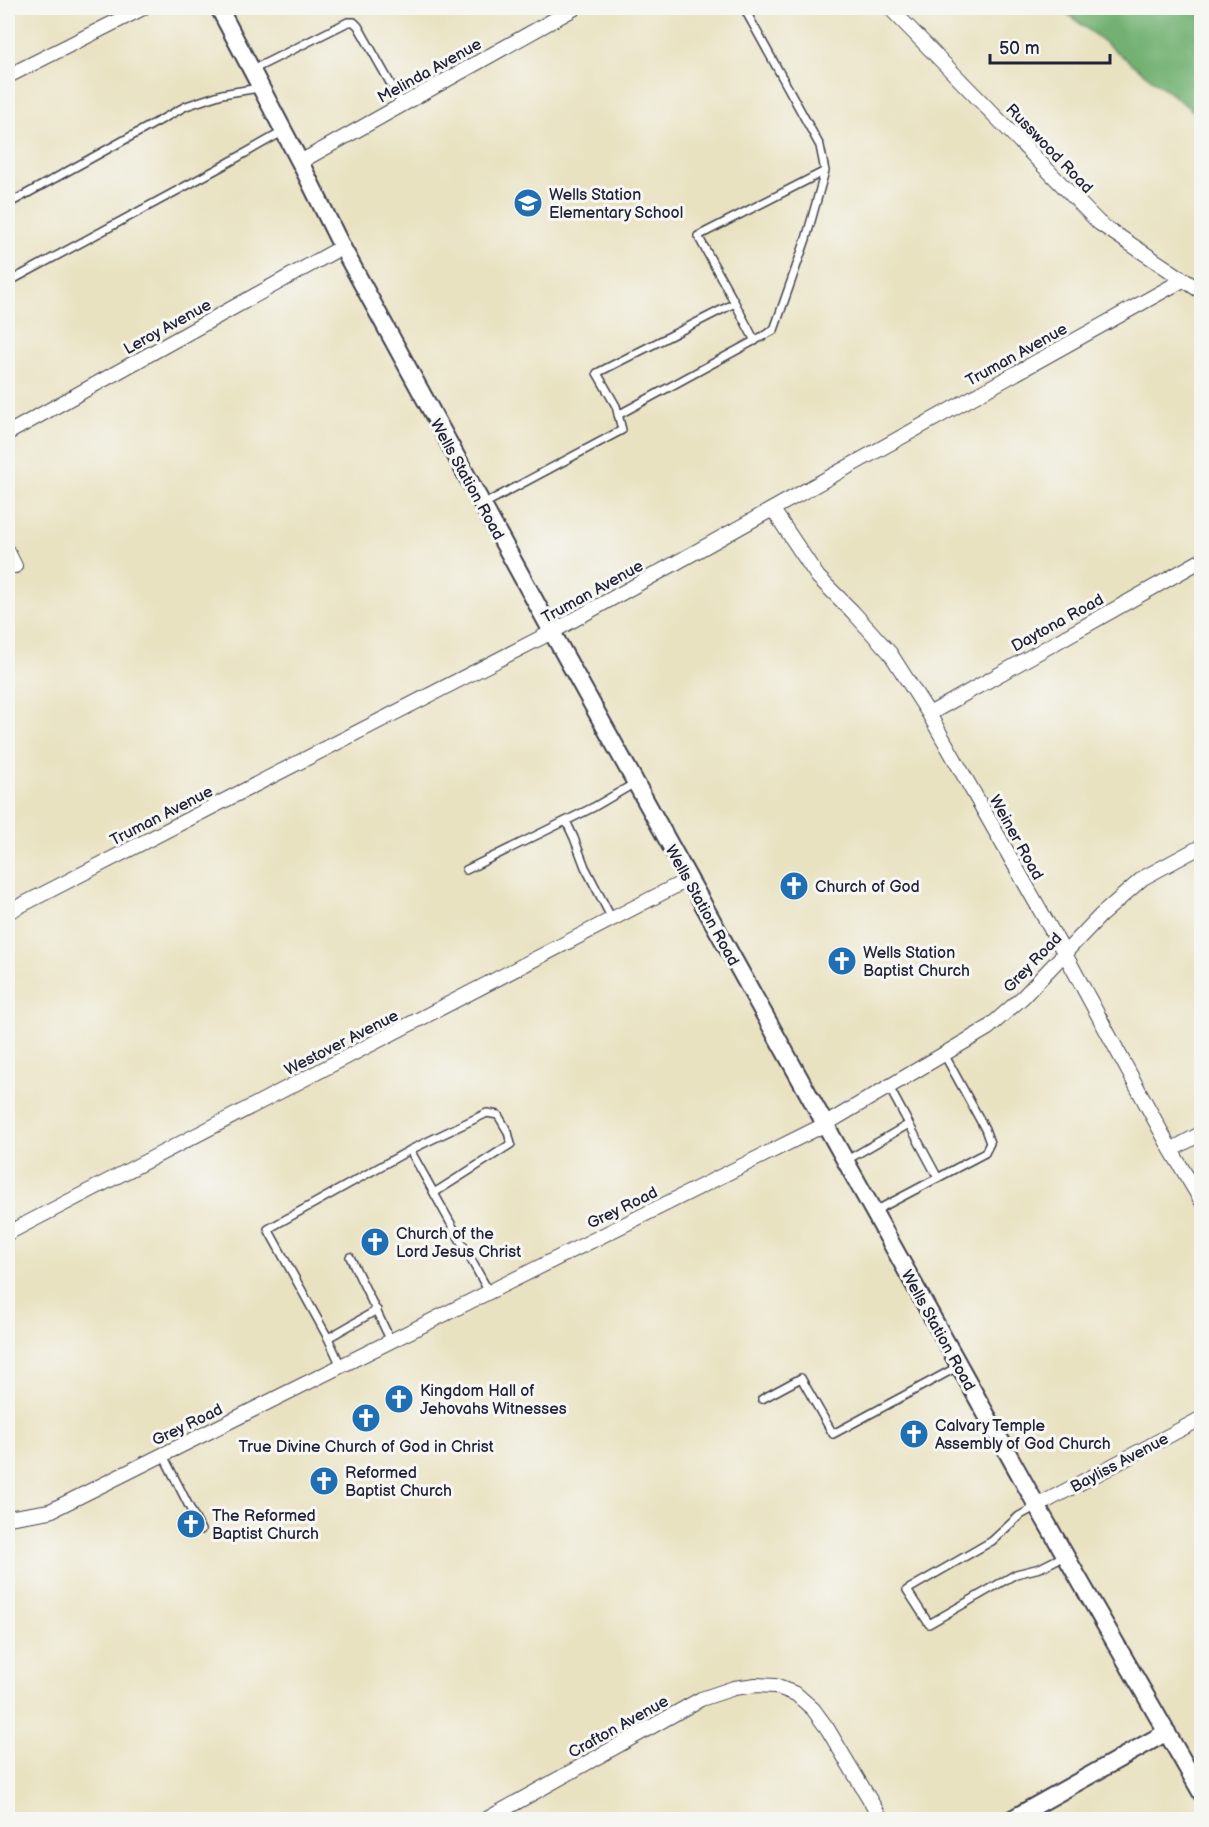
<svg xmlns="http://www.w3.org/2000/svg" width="1209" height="1827" font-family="'Balsamiq Sans',sans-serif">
  <rect width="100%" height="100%" fill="#f6f6f2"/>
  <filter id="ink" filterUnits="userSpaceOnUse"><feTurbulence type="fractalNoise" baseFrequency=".0167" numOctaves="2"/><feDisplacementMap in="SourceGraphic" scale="12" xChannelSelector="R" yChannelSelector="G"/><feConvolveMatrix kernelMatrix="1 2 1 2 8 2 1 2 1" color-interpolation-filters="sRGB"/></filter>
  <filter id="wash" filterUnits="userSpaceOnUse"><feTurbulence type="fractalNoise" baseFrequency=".008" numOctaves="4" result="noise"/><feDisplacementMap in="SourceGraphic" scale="24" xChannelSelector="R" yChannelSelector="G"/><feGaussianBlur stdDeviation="1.35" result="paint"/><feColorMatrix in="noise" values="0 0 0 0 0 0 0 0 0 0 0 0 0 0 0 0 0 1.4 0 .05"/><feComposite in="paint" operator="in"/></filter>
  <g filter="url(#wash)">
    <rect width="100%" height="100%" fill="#e9e2c1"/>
    <path fill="#72b172" stroke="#4a6a56" stroke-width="1.5" d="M1060 8H1201V117Z"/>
  </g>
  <g filter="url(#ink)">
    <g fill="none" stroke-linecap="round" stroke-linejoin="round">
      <g stroke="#403f4f" stroke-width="10">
        <path id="service" d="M744 8 820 146 825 171
          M252 70 348 22H354L358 26 402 104
          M8 204 186 106 222 94 259 88
          M8 279 12 280 219 168 284 131
          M735 303 755 341
          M482 505 622 430 616 406 597 373 735 303 698 236 825 171 806 239 774 330 618 415
          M566 821 574 838 585 867 612 919
          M466 870 594 807 635 783
          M909 1124 938 1178
          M410 1150 489 1292
          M847 1160 909 1124 889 1087
          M875 1211 985 1153 990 1143 985 1129 944 1054
          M350 1257 391 1341
          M328 1338 377 1310
          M341 1366 328 1338 268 1229 410 1150 487 1113 498 1115 508 1132 511 1144 434 1193
          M762 1399 801 1378 833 1434 959 1366
          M163 1455 201 1530
          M1037 1506 1019 1516 992 1541 907 1590 929 1624 1016 1574 1040 1568 1064 1556"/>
      </g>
      <g stroke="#403f4f" stroke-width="16">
        <path id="minor" d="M890 8 1099 223 1202 292
          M8 76 143 8
          M300 162 575 8
          M8 433 342 247
          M773 510 818 577 853 612 890 653 929 714 1065 954 1171 1150 1202 1202
          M8 552 15 566
          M929 714 1202 560
          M8 912 552 632 1183 280
          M1171 1150 1202 1133
          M8 1233 689 879
          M1037 1506 1202 1418
          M8 1518 50 1511 824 1125 988 1028 1023 997 1100 916 1143 878 1202 846
          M485 1820 701 1699 734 1688 756 1685 775 1686 796 1694 813 1709 827 1728 882 1820"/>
      </g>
      <g stroke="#403f4f" stroke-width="20">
        <path id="tertiary" d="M219 8 300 162 342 247 552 632 1037 1506 1202 1794
          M1010 1820 1167 1732"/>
      </g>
      <use href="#service" stroke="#fff" stroke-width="7"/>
      <use href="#minor" stroke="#fff" stroke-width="14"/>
      <use href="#tertiary" stroke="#fff" stroke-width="16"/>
    </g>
  </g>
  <defs>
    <g id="school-disc" transform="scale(1.5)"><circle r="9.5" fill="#1f6fb2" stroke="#f6f6f2"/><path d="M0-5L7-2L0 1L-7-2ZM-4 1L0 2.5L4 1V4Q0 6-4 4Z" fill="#fff"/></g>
    <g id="church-disc" transform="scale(1.5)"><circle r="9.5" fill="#1f6fb2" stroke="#f6f6f2"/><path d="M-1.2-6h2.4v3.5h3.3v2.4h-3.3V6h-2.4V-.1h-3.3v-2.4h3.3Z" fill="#fff"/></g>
  </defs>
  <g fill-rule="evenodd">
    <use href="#school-disc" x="528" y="203"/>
    <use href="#church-disc" x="794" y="886"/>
    <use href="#church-disc" x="842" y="961"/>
    <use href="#church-disc" x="375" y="1242"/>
    <use href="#church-disc" x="399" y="1399"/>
    <use href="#church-disc" x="366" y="1418"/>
    <use href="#church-disc" x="914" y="1434"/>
    <use href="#church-disc" x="324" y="1481"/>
    <use href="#church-disc" x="191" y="1524"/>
  </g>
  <g text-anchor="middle" stroke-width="6" stroke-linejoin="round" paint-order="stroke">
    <g font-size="16" fill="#22223b" stroke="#f6f6f2">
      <text transform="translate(429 70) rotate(-29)" y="6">Melinda Avenue</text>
      <text transform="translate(1050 148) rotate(46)" y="6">Russwood Road</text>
      <text transform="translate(167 326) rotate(-29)" y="6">Leroy Avenue</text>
      <text transform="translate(1016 354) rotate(-29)" y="6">Truman Avenue</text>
      <text transform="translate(468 479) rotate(61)" y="6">Wells Station Road</text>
      <text transform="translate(592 591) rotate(-29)" y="6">Truman Avenue</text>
      <text transform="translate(1057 622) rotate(-29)" y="6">Daytona Road</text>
      <text transform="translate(161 815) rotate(-27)" y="6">Truman Avenue</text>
      <text transform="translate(1017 837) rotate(61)" y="6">Weiner Road</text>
      <text transform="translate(703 905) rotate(61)" y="6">Wells Station Road</text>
      <text transform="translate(1032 962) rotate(-46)" y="6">Grey Road</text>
      <text transform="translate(341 1042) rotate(-27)" y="6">Westover Avenue</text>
      <text transform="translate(622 1207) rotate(-26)" y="6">Grey Road</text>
      <text transform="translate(939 1330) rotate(61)" y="6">Wells Station Road</text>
      <text transform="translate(187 1424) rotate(-26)" y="6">Grey Road</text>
      <text transform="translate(1119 1462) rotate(-28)" y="6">Bayliss Avenue</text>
      <text transform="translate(618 1726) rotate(-29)" y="6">Crafton Avenue</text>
    </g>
    <g font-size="16" fill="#22223b" stroke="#f6f6f2" text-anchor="start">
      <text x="549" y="200">Wells Station<tspan x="549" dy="18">Elementary School</tspan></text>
      <text x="815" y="892">Church of God</text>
      <text x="863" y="958">Wells Station<tspan x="863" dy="18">Baptist Church</tspan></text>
      <text x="396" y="1239">Church of the<tspan x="396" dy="18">Lord Jesus Christ</tspan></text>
      <text x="420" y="1396">Kingdom Hall of<tspan x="420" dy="18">Jehovahs Witnesses</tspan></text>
      <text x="935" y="1431">Calvary Temple<tspan x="935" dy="18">Assembly of God Church</tspan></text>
      <text x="366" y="1452" text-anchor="middle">True Divine Church of God in Christ</text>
      <text x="345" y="1478">Reformed<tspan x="345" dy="18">Baptist Church</tspan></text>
      <text x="212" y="1521">The Reformed<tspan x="212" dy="18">Baptist Church</tspan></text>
    </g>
  </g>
  <rect width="1209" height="1827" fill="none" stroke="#f6f6f2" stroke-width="30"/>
  <path d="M990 54v9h120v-9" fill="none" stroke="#22223b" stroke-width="3"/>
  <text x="999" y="54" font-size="18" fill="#22223b" stroke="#f6f6f2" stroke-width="4.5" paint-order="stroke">50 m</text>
</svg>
